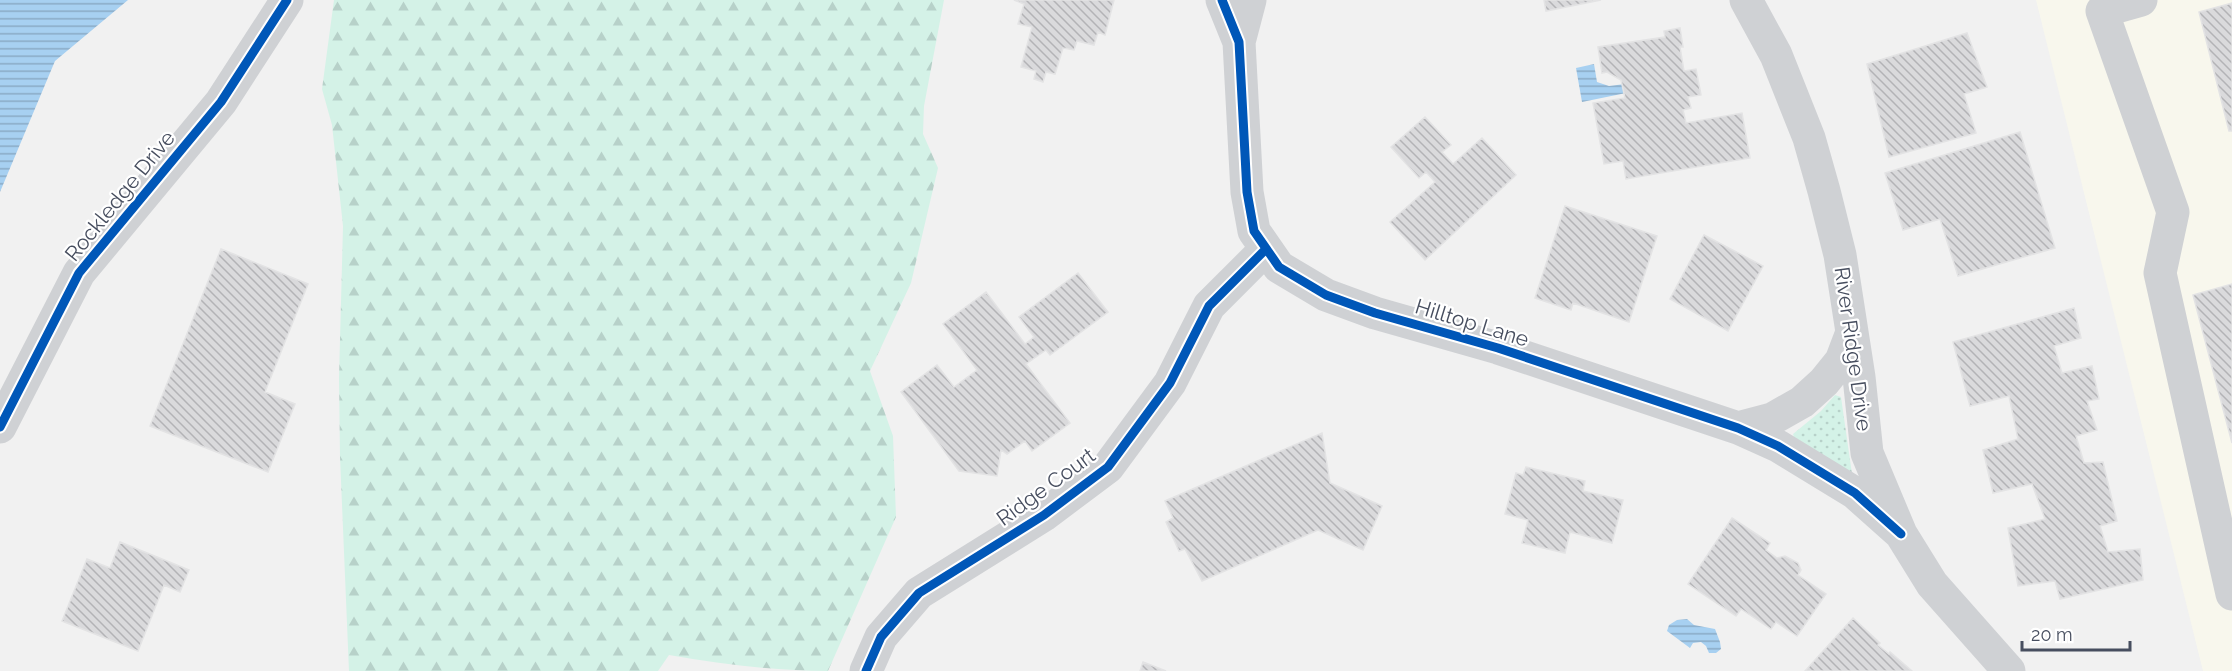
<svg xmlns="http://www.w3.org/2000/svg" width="2232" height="671" font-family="Raleway,sans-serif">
  <defs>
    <pattern id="grass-dots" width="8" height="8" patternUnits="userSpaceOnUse" patternTransform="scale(1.5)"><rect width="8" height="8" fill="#d4f2e7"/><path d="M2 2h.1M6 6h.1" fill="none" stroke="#b7d1c9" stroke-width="1.8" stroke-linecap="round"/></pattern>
    <pattern id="forest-firs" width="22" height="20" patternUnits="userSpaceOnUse" patternTransform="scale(1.5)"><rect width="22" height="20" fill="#d4f2e7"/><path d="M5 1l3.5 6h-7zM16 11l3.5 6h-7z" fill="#b7d1c9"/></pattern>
    <pattern id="water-rules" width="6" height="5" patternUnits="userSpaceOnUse" patternTransform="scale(1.5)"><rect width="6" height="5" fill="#a7d0f1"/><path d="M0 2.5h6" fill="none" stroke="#8aabc6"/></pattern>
    <pattern id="building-back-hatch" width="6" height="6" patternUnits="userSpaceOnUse" patternTransform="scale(1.5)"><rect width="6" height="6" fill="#dadadc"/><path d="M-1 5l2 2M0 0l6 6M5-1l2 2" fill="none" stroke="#b3b3b6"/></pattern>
  </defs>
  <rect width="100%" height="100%" fill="#f1f1f1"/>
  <path fill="#f8f7ed" d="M2036 0H2232V671H2203Z"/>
  <path fill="url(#grass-dots)" d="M1835 395 1841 397 1852 474 1794 437 1793 434 1821 411Z"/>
  <path fill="url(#forest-firs)" d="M334 0H944L924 106 923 134 938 168 911 283 870 371 893 436 896 517 828 671C774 671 722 664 669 655L658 671H349L340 457 339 378 343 226 332 125 322 89Z"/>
  <path fill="url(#water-rules)" d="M0 0H128L55 61 0 192Z
    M1594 64 1597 82 1609 86 1625 84 1626 93 1582 102 1576 68Z
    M1687 619 1694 625 1715 629 1720 642 1721 649 1716 653H1709L1706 646 1701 642 1693 643 1690 648 1667 631 1669 625 1677 620Z"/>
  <path fill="url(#building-back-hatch)" stroke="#e3e3e4" stroke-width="1.5" d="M1014 0H1114L1105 35 1098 32 1094 45 1077 41 1074 50 1063 48 1055 74 1046 72 1043 82 1034 79 1036 71 1021 67 1032 27 1018 24 1024 4Z
    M1544 0H1601L1546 11Z
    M2232 3V131H2229L2199 12Z
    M1680 28 1683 47H1680L1684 71 1696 69 1701 95 1688 97 1691 108 1683 110 1686 123 1742 113 1750 158 1626 179 1623 161 1604 164 1593 103 1625 98 1621 80 1607 72 1602 73 1598 47 1665 37 1664 31Z
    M1967 33 1987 87 1964 94 1976 133 1889 157 1867 64Z
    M1425 117 1451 145 1442 152 1453 164 1482 138 1516 175 1425 260 1390 222 1435 182 1426 172 1419 178 1391 147Z
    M2020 132 2055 248 1958 276 1940 219 1903 230 1885 173Z
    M1565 206 1657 236 1629 322 1573 303 1571 310 1535 298Z
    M1704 235 1763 266 1728 331 1670 299Z
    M221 249 308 284 265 392 295 404 268 472 150 426Z
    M1078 273 1108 312 1050 355 1046 350 1026 364 1070 423 1032 451 1025 441 1007 454 1001 450 997 476 959 471 901 392 937 365 954 387 977 370 943 324 986 292 1025 344 1034 337 1019 317Z
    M2232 284V443L2193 295Z
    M2074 308 2081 338 2054 346 2062 373 2092 366 2099 399 2087 401 2097 430 2076 436 2084 463 2103 462 2117 521 2100 526 2108 552 2140 549 2143 580 2060 599 2055 581 2018 586 2008 528 2045 519 2032 484 1993 493 1983 450 2018 439 2009 396 1970 406 1953 342Z
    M1322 433 1330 483 1382 506 1363 550 1318 530 1202 581 1185 549 1179 551 1166 522 1173 518 1165 501Z
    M1526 467 1585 481 1583 491 1623 500 1612 543 1570 532 1565 553 1522 543 1528 520 1505 514 1516 473 1523 475Z
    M1732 518 1770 543 1766 550 1777 558 1785 556 1798 563 1801 570 1798 575 1826 594 1797 636 1776 622 1771 629 1741 609 1736 616 1688 584Z
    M120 542 189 570 180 592 164 585 138 651 62 621 87 559 110 568Z
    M1853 618 1880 643 1878 645 1889 654 1890 652 1912 671H1805Z
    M1143 662 1166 671H1140Z"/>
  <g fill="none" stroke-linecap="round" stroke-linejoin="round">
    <path stroke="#cfd1d4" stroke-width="33" d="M1222 0 1239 42 1247 192 1254 231 1279 267 1326 295 1375 313 1498 348 1738 428 1778 446 1855 493 1901 534
      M1746 0 1776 55 1809 138 1824 191 1840 255 1859 377 1867 453 1901 534 1932 584 2009 671
      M2141 0 2102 11 2173 212 2160 273 2232 594
      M1239 42 1250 0
      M0 427 79 273 221 102 287 0
      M1738 428 1772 419 1802 402 1824 382 1841 361 1852 332
      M866 671 881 637 919 593 1044 515 1108 467 1170 383 1209 306 1266 249"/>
    <g stroke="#fff" stroke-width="13">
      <path id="cycleway" d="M1222 0 1239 42 1247 192 1254 231 1279 267 1326 295 1375 313 1498 348 1738 428 1778 446 1855 493 1901 534
        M0 427 79 273 221 102 287 0
        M866 671 881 637 919 593 1044 515 1108 467 1170 383 1209 306 1266 249"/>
    </g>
    <use href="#cycleway" stroke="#0057b8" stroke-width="9"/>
  </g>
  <g text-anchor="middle" stroke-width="4.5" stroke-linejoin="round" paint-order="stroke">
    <g font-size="21" fill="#474e5f" stroke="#fff">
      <text transform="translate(120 196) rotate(-51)" y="7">Rockledge Drive</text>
      <text transform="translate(1472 323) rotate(17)" y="7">Hilltop Lane</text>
      <text transform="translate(1853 349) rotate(82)" y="7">River Ridge Drive</text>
      <text transform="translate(1046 487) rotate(-36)" y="7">Ridge Court</text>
    </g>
  </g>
  <path d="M2022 641v9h108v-9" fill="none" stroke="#474e5f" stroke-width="3"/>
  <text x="2031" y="641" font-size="18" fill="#474e5f" stroke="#ffffff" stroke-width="4.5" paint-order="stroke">20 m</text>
</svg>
